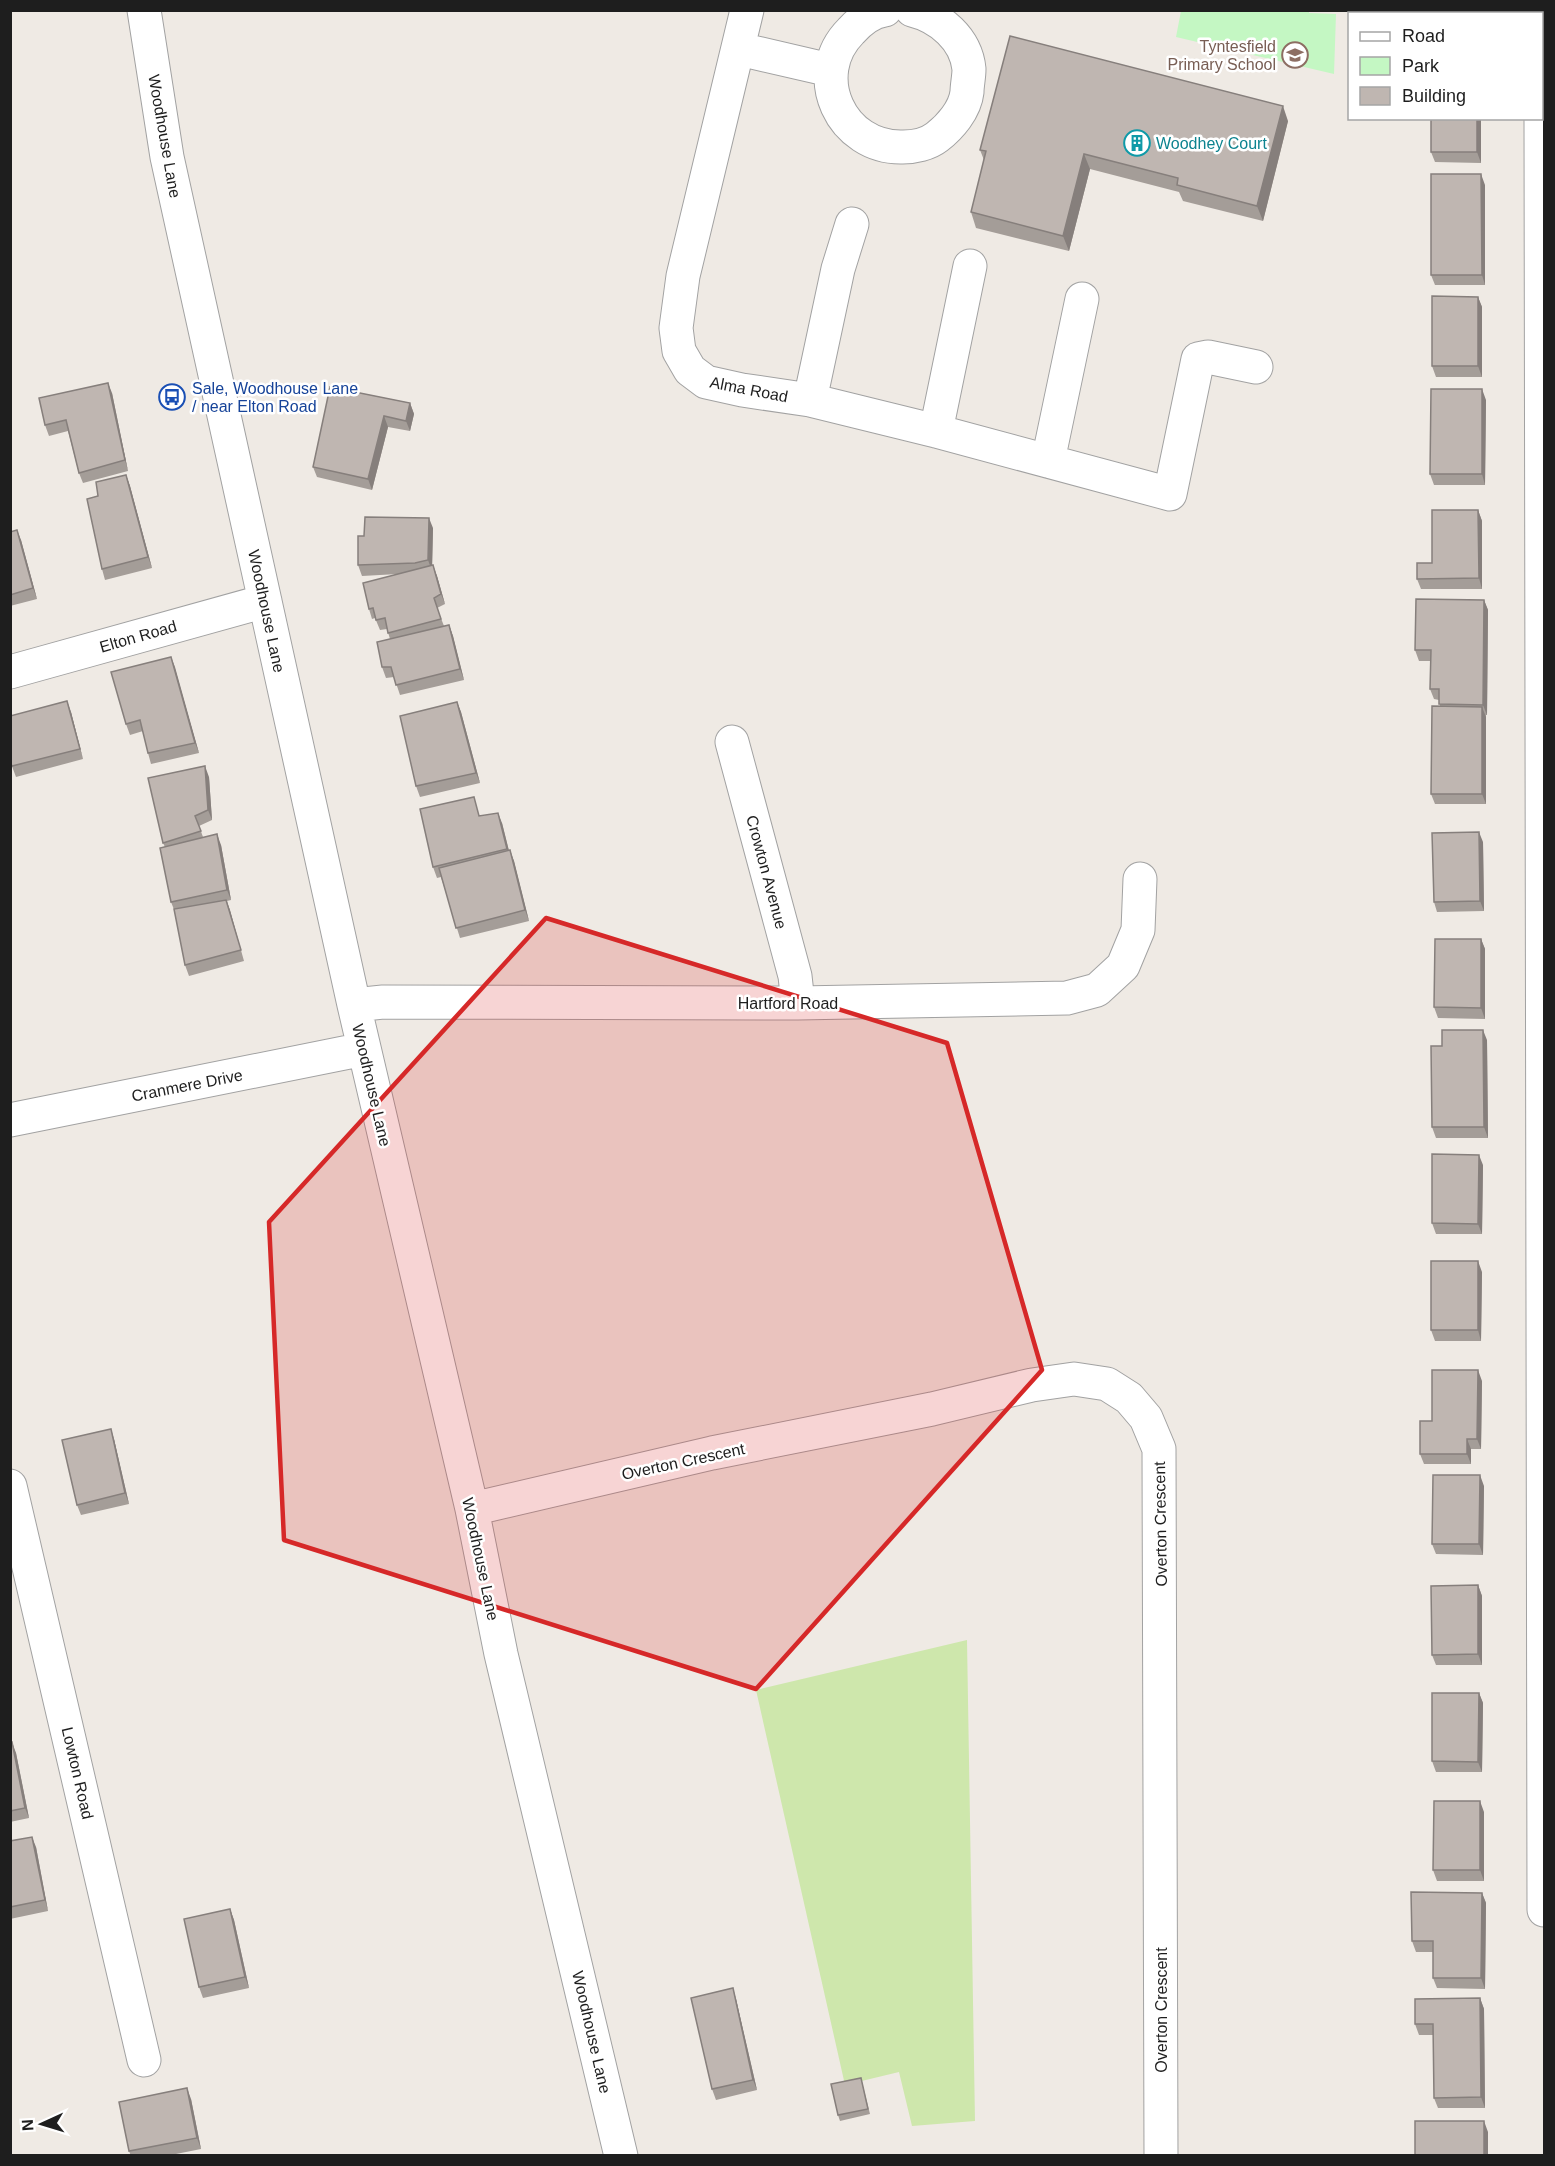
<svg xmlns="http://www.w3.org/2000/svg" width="1555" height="2166" font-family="Arial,sans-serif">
  <rect width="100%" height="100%" fill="#efeae4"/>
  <path fill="#cee7ac" d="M967 1640 975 2121 912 2126 899 2072 845 2085 756 1690Z"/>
  <path fill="#c4f7c3" d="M1309 11V13L1336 14 1334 74 1176 37 1181 11Z"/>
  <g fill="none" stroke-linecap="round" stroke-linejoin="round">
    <g stroke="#a2a2a2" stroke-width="35">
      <path id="minor" d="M144 10 167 157 354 1005 472 1509 501 1654 621 2156
        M747 10 683 276 676 328 679 351 690 370 706 382 742 390 810 400 936 431 1170 494 1198 359 1208 357 1256 367
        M885 10C871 12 860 21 851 31 807 75 841 149 903 147 914 147 928 144 937 137 950 127 965 110 967 92 967 85 969 77 969 69 966 39 940 17 912 10
        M1541 10V14
        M739 49 830 70
        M1541 118 1544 1910
        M810 400 838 269 852 224
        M936 431 970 266
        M1048 461 1082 299
        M10 672 265 601
        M732 742 795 976 798 1003
        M354 1005 383 1002 798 1003 1067 998 1097 990 1123 966 1138 930 1140 879
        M10 1120 364 1049
        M10 1486 144 2060
        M472 1509 712 1453 932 1409 1032 1385 1074 1379 1107 1384 1129 1398 1146 1418 1159 1449 1161 2156"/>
    </g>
    <use href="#minor" stroke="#fff" stroke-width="33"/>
  </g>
  <path fill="#a49d98" d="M1481 118V163L1435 162 1431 152Z
    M1288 121 1263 221 1183 201 1179 192 1090 169 1069 251 976 228 971 212 984 160 980 150Z
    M1485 185V285H1435L1431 275Z
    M1478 297 1482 307V377H1436L1432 366Z
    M330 387 410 403 414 414 410 431 388 427 372 490 317 477 313 467Z
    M112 393 128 471 83 483 79 473 68 431 49 436 45 425Z
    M1486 400 1485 485H1434L1430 474Z
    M126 475 130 486 152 568 105 580 102 569 98 496Z
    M1478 510 1482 521V589H1421L1417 579 1432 563Z
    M433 528 432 566 437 576 445 604 437 608 444 626 449 625 453 636 464 680 400 695 394 677 386 678 382 667 390 639 387 629 380 630 375 618 372 619 369 609 398 574 362 576 358 565Z
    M10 532 21 540 37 599 10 606Z
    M1484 600 1488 610 1487 715H1486V804H1435L1431 794 1440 706 1439 700 1434 699 1430 689V661H1419L1415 650Z
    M171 657 199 753 151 764 148 753 143 731 130 735 126 724Z
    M457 702 461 712 480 783 420 797 416 786Z
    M71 712 83 759 16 777 10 761Z
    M209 777 212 820 199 826 203 837 221 845 231 900 227 901 244 961 189 976 185 965 175 912 171 902 165 847 163 843Z
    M480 815 502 823 509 851 514 861 529 921 460 938 441 877 437 878 433 867Z
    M1483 842 1484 911 1437 912 1434 902Z
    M1481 939 1485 949V1019L1438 1018 1434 1007Z
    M1487 1040 1488 1138H1436L1432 1127Z
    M1483 1165 1482 1234H1436L1432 1223Z
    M1482 1272 1481 1341H1435L1431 1330Z
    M1482 1381 1481 1449H1471V1464H1424L1420 1454 1432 1421Z
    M114 1439 129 1504 81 1515 77 1505Z
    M1484 1486 1483 1555 1436 1554 1432 1544Z
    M1478 1585 1482 1596V1665H1436L1432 1655Z
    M1479 1693 1483 1703 1482 1772H1436L1432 1761Z
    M10 1743 16 1753 29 1818 10 1822Z
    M1484 1812V1881H1437L1433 1870Z
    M10 1841 36 1847 48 1911 10 1919Z
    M1482 1893 1486 1903 1485 1989 1437 1988 1433 1978V1952H1416L1412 1941Z
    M230 1909 234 1920 249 1988 203 1998 199 1987Z
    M1480 1998 1484 2009 1485 2108H1438L1434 2098V2035H1419L1415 2024Z
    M736 1999 757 2090 716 2100 712 2089Z
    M861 2078 870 2114 840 2121 838 2115Z
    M191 2099 201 2149 166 2156H131L129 2151Z"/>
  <path fill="#867f7c" d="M1283 106 1288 121 1263 221 1257 206Z
    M1477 118H1481V163L1477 152Z
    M1084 154 1090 169 1069 251 1063 236Z
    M1481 174 1485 185V285L1482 275Z
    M1478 297 1482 307V377L1478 366Z
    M108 383 112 393 128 471 125 460Z
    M1482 389 1486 400 1485 485 1482 474Z
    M410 403 414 414 410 431 406 421Z
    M384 416 388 427 372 490 368 479Z
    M126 475 130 486 152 568 148 557Z
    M1478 510 1482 521V589L1479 578Z
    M429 518 433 528 432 571 428 560Z
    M17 530 21 540 37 599 33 588Z
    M433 565 437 576 445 604 441 594Z
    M1484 600 1488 610 1487 715 1483 705Z
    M449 625 453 636 464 680 460 669Z
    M171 657 175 667 199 753 195 743Z
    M67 701 71 712 83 759 80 749Z
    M457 702 461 712 480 783 476 773Z
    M1482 707 1486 717V804L1482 794Z
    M205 766 209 777 212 820 208 810Z
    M498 813 502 823 511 859 507 849Z
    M1479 832 1483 842 1484 911 1480 901Z
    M217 834 221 845 231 900 227 890Z
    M510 850 514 861 529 921 525 910Z
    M226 900 230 910 244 961 241 950Z
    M1481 939 1485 949V1019L1481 1008Z
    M1483 1030 1487 1040 1488 1138 1484 1127Z
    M1479 1155 1483 1165 1482 1234 1478 1224Z
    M1478 1261 1482 1272 1481 1341 1478 1330Z
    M1478 1370 1482 1381 1481 1449 1477 1439Z
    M111 1429 114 1439 129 1504 125 1493Z
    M1467 1439 1471 1449V1464L1467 1454Z
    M1480 1475 1484 1486 1483 1555 1479 1544Z
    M1478 1585 1482 1596V1665L1478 1654Z
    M1479 1693 1483 1703 1482 1772 1478 1762Z
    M12 1742 16 1753 29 1818 25 1808Z
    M1480 1801 1484 1812V1881L1480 1870Z
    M32 1837 36 1847 48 1911 45 1900Z
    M1482 1893 1486 1903 1485 1989 1481 1978Z
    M230 1909 234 1920 249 1988 245 1977Z
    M733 1988 736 1999 757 2090 753 2080Z
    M1480 1998 1484 2009 1485 2108 1481 2097Z
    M187 2088 191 2099 201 2149 197 2138Z
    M1484 2121 1488 2132V2156H1484Z"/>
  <path fill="#bfb6b1" stroke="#867f7c" stroke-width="1.5" d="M1426 12H1476V14H1426Z
    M1010 36 1283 106 1257 206 1177 185 1178 178 1084 154 1063 236 971 212 986 151 980 150Z
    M1431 118H1477V152H1431Z
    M1431 174H1481L1482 275H1431Z
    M1432 296 1478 297V366H1432Z
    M108 383 125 460 79 473 66 420 45 425 39 398Z
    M330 387 410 403 406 421 384 416 368 479 313 467Z
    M1431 389H1482V474H1430Z
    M126 475 148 557 102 569 87 499 98 496 96 482Z
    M1432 510H1478L1479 578 1417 579V563H1432Z
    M365 517 429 518 428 560 415 563 358 565V536H364Z
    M17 530 33 588 10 595V532Z
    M433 565 441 594 434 598 441 619 388 633 385 618 376 620 373 608 369 609 363 583Z
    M1416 599 1484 600 1483 705 1439 704V689H1430L1431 650H1415Z
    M449 625 460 669 396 685 391 667H382L377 642Z
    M171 657 195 743 148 753 140 720 126 724 111 672Z
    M67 701 80 749 12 766 10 761V716Z
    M457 702 476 773 416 786 400 716Z
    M1432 706 1482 707V794H1431Z
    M205 766 208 810 195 816 201 831 163 843 148 778Z
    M474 797 479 816 498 813 507 849 433 867 420 809Z
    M1479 832 1480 901 1434 902 1432 833Z
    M217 834 227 890 171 902 160 848Z
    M510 850 525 910 456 928 439 868Z
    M226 900 241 950 185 965 174 909Z
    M1435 939H1481V1008L1434 1007Z
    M1442 1030H1483L1484 1127H1432L1431 1046H1442Z
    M1432 1154 1479 1155 1478 1224 1432 1223Z
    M1431 1261H1478V1330H1431Z
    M1432 1370H1478L1477 1439H1467V1454H1420V1421H1432Z
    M111 1429 125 1493 77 1505 62 1440Z
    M1433 1475H1480L1479 1544H1432Z
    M1478 1585V1654L1432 1655 1431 1586Z
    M1432 1693H1479L1478 1762 1432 1761Z
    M12 1742 25 1808 10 1811V1743Z
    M1434 1801H1480V1870H1433Z
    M32 1837 45 1900 10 1907V1841Z
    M1411 1892 1482 1893 1481 1978H1433V1941H1412Z
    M230 1909 245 1977 199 1987 184 1919Z
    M733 1988 753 2080 712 2089 691 1998Z
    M1480 1998 1481 2097 1434 2098 1433 2024H1415V1999Z
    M861 2078 868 2109 838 2115 831 2084Z
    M187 2088 197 2138 129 2151 119 2102Z
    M1415 2121H1484V2156H1415Z"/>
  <path fill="#d62828" fill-opacity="0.2" stroke="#d62828" stroke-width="4.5" stroke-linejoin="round" d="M546 918 947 1043 1042 1370 756 1689 284 1540 269 1222Z"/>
  <defs>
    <g id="school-ring" transform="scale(1.35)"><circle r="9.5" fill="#fff" stroke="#8d6e63" stroke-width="1.5"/><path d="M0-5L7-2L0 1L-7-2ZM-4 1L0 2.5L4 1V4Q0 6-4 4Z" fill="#8d6e63"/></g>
    <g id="building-ring" transform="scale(1.35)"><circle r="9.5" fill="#fff" stroke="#0f9aa8" stroke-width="1.5"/><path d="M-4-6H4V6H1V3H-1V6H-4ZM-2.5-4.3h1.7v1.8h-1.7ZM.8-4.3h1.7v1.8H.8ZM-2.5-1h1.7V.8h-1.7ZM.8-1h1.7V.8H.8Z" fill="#0f9aa8"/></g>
    <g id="bus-ring" transform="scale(1.35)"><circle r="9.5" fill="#fff" stroke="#1a4fb4" stroke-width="1.5"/><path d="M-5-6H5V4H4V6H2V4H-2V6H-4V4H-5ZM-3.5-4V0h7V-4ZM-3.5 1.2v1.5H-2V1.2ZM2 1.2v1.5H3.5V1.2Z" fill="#1a4fb4"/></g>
  </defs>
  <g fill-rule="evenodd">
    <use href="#school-ring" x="1295" y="55"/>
    <use href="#building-ring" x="1137" y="143"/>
    <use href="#bus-ring" x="172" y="397"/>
  </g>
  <g text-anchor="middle" stroke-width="5" stroke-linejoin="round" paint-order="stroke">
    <g font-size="16" fill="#785e54" stroke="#fff" text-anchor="end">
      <text x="1276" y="52">Tyntesfield<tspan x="1276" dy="18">Primary School</tspan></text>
    </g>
    <g font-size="16" fill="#1e1e1e" stroke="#fff">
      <text transform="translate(165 136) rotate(80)" y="6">Woodhouse Lane</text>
      <text transform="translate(749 389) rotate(11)" y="6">Alma Road</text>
      <text transform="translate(267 611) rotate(78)" y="6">Woodhouse Lane</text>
      <text transform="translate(138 636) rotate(-16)" y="6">Elton Road</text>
      <text transform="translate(767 872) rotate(75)" y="6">Crowton Avenue</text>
      <text x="788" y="1009">Hartford Road</text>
      <text transform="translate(187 1085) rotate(-11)" y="6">Cranmere Drive</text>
      <text transform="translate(372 1085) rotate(77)" y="6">Woodhouse Lane</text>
      <text transform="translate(683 1461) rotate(-12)" y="6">Overton Crescent</text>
      <text transform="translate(1160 1524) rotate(-91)" y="6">Overton Crescent</text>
      <text transform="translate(481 1559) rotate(78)" y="6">Woodhouse Lane</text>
      <text transform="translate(78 1773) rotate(77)" y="6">Lowton Road</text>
      <text transform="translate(1161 2010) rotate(-90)" y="6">Overton Crescent</text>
      <text transform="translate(592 2032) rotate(77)" y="6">Woodhouse Lane</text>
    </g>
    <g font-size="16" fill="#0d838f" stroke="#fff" text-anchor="start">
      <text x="1156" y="149">Woodhey Court</text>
    </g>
    <g font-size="16" fill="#164399" stroke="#fff" text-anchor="start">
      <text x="192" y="394">Sale, Woodhouse Lane<tspan x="192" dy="18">/ near Elton Road</tspan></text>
    </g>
  </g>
  <rect width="1555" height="2166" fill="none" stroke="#1e1e1e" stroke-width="24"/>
  <rect x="1348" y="12" width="195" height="108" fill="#ffffff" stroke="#a5a5a5" stroke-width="1.5"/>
  <rect x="1360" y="32" width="30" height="9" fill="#ffffff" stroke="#a5a5a5" stroke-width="1.5"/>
  <text x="1402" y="42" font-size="18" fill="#1e1e1e">Road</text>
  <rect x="1360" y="57" width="30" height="18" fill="#c4f7c3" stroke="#a5a5a5" stroke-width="1.5"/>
  <text x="1402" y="72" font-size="18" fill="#1e1e1e">Park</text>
  <rect x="1360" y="87" width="30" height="18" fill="#bfb6b1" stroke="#a5a5a5" stroke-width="1.5"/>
  <text x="1402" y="102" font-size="18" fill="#1e1e1e">Building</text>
  <g transform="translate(42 2124) rotate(266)" stroke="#ffffff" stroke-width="4.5" paint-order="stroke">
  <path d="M0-4.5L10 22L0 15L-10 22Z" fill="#1e1e1e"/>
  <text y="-9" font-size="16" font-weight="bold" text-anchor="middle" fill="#1e1e1e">N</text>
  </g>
</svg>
